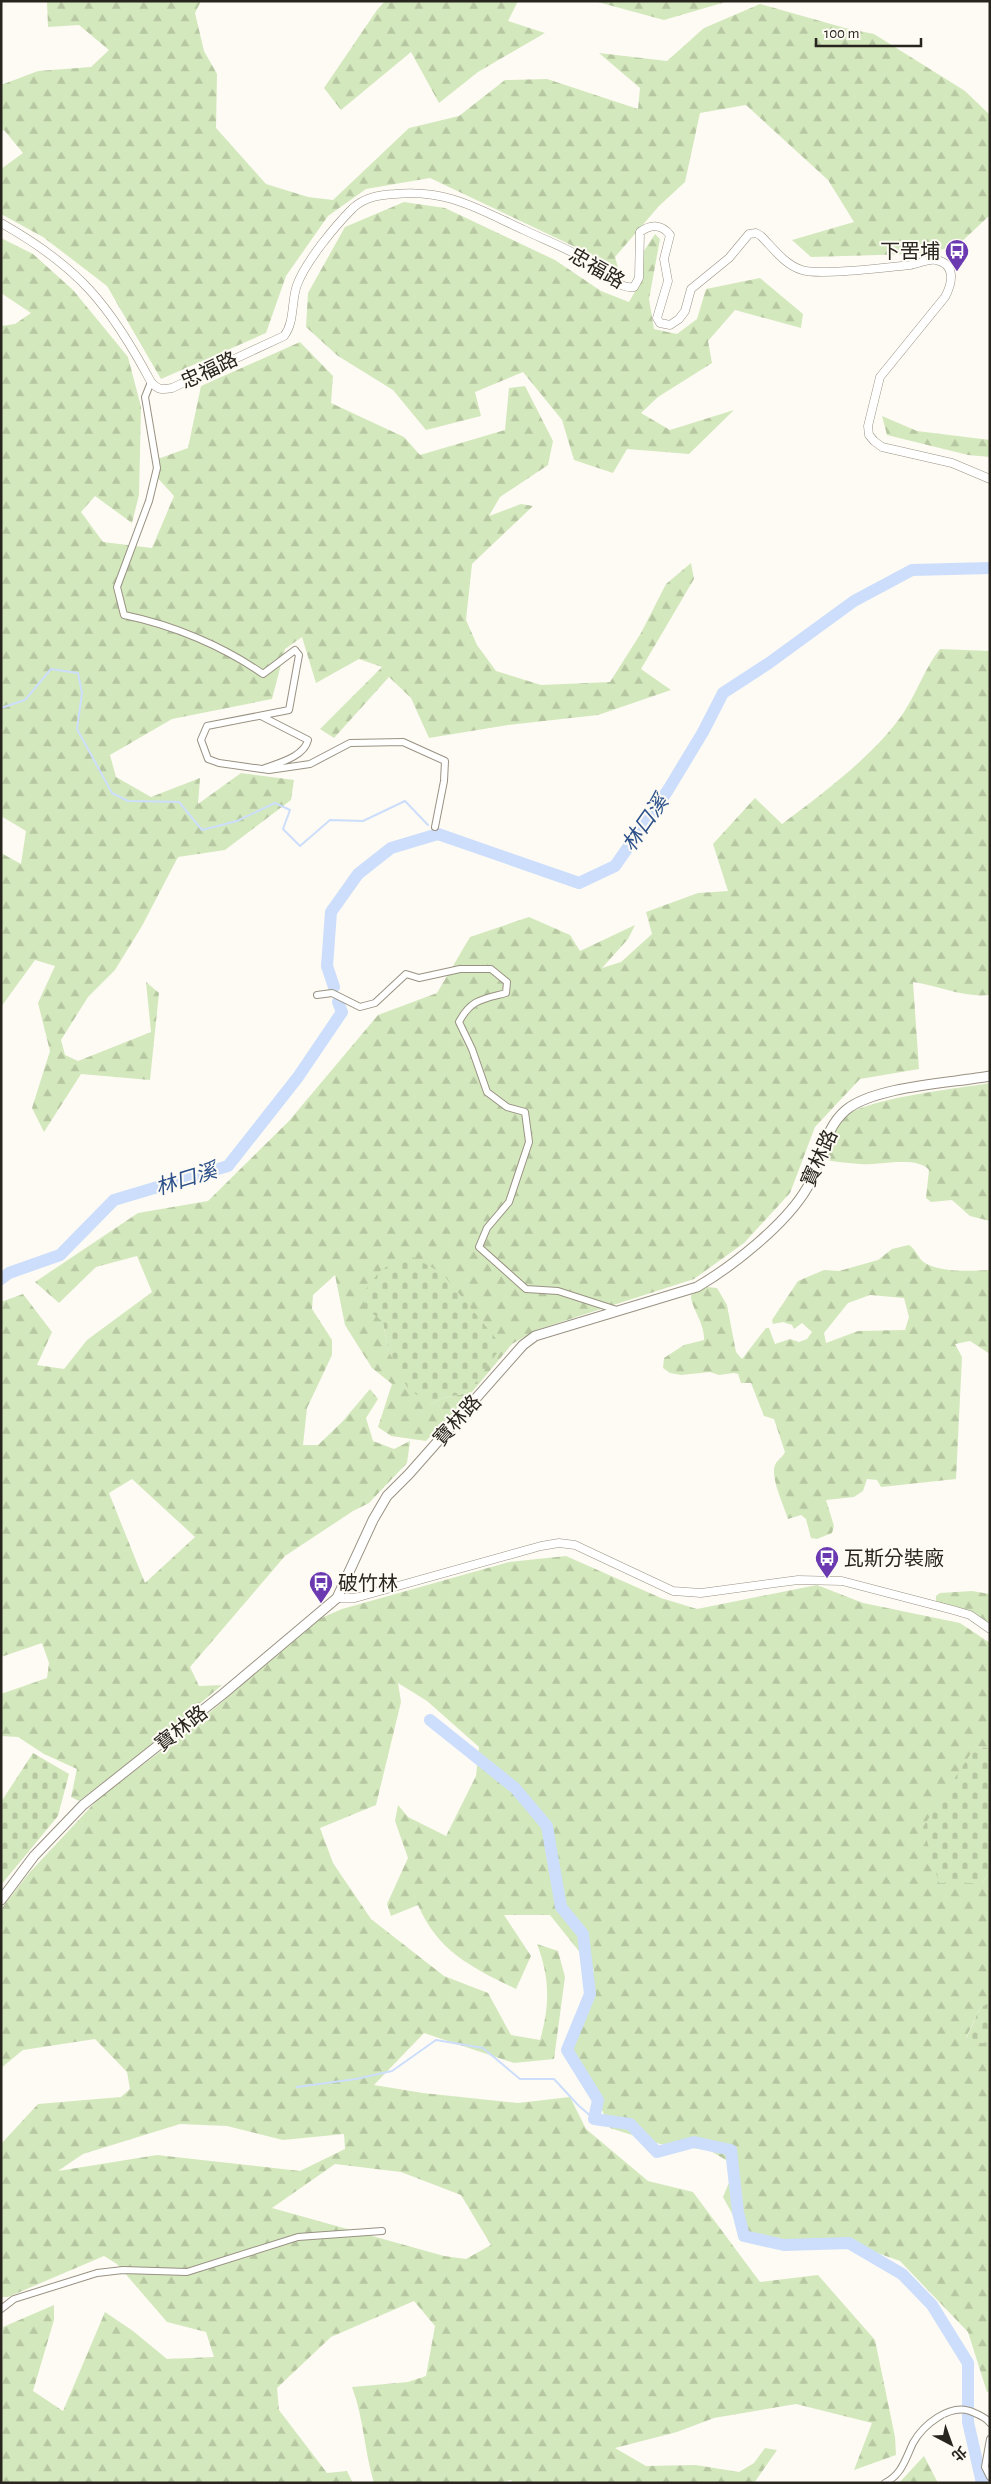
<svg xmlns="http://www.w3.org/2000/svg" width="991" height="2484" font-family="'Alegreya Sans','Noto Sans TC',sans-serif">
  <defs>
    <pattern id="forest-firs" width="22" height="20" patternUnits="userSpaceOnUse" patternTransform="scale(1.25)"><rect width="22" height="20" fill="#d4e8bd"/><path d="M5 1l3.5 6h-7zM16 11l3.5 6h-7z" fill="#b6c7a2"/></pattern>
    <pattern id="cemetery-stones" width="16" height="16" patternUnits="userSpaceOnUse" patternTransform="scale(1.25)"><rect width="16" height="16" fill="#d4e8bd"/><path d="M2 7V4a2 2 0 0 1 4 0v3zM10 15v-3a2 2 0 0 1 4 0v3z" fill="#b6c7a2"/></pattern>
  </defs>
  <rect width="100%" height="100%" fill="#fefbf4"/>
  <path fill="url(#forest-firs)" fill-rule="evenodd" d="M47 1H201L195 13 204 51 217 74 216 128 266 184 308 197 333 200 409 128 459 116 505 80 547 79 638 109 640 88 599 53 667 61 704 28 760 4 845 28 874 34 965 91 990 115V215L956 247 913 254 811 257 792 240 854 222 828 180 746 105 700 113 685 182 659 206 615 257 621 278 592 255 430 178 366 189 328 216 286 276 266 333 161 379 107 286 43 237 1 214V169L23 153 4 130 1 131V85L38 71 91 67 109 50 79 25 48 27Z
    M385 1H518L508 21 545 33 478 72 439 103 411 52 341 110 324 88 377 10Z
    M594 1H729L664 20Z
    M404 202 445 208 555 260 601 291 629 302 641 281 642 254 655 234 660 239 649 299 654 329 677 334 697 319 706 289 760 278 803 314 801 328 735 310 708 341 712 363 658 397 641 413 670 430 734 410 689 454 627 449 613 473 574 460 562 420 523 372 475 392 481 416 426 430 393 390 338 356 306 327 308 293 345 227Z
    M1 238 33 254 73 290 128 357 141 407 139 495 132 523 95 496 81 512 103 542 152 548 174 496 154 474 155 460 188 448 201 386 300 342 333 376 331 403 404 437 420 455 505 430 509 388 525 386 553 441 548 465 500 497 489 516 521 504 533 506 472 564 466 620 477 645 496 671 541 685 610 682 641 633 666 584 691 563 694 579 641 669 671 690 598 715 508 725 429 738 411 698 389 677 334 738 320 729 382 667 359 659 316 683 302 637 285 649 272 699 172 719 110 755 116 777 151 797 200 778 198 804 241 773 294 780 291 800 225 850 178 857 142 926 115 970 88 997 61 1040 65 1055 78 1061 151 1032 146 982 159 993 150 1080 81 1074 44 1132 32 1108 50 1051 38 1003 55 966 35 960 1 1007V853L21 864 26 831 1 816V326L15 324 31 313 1 293Z
    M882 416 917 431 990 440V457L968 455 887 435Z
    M940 649 990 651V995C965 998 939 986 913 982L919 1069 860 1079 815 1127 790 1193 744 1243 694 1279 536 1330 512 1344 472 1392 426 1441 391 1436 378 1427 392 1384 372 1368 345 1325 335 1275 313 1295 312 1309 332 1340V1355L307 1408 303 1445H318L342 1422 370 1389 378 1399 366 1418 373 1441 394 1449 410 1441 407 1463 369 1503 353 1511 285 1556 190 1667 199 1686 222 1685 146 1749 79 1801 71 1797 77 1769 44 1754 18 1737 1 1736V1694L47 1678 49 1663 42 1643 1 1657V1302L23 1294 52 1332 37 1365 64 1369 87 1340 152 1292 137 1256 96 1267 59 1303 35 1282 138 1213 208 1201 289 1121 378 1015 437 993 470 937 529 917 570 935 580 951 635 925 628 939 602 968 621 962 652 934 646 912 698 893 728 891 713 844 755 798 782 824C821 795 876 754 904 712 917 692 925 668 940 649ZM383 1322 468 1393 443 1398 431 1404 388 1350ZM132 1479 195 1537 145 1583 109 1493Z
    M990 1083V1221L970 1216 952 1200 931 1202 926 1198 929 1170C917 1155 877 1166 860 1164 848 1163 834 1162 822 1159 826 1148 830 1133 836 1123 856 1098 957 1089 990 1083Z
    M909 1245C916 1249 918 1259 925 1263 943 1273 970 1271 990 1270V1354L970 1341 955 1344 962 1357 956 1479 881 1487 877 1480 867 1479 863 1491 854 1497 826 1500 834 1526 832 1533 817 1539 811 1538 806 1519 801 1515 788 1519C784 1506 770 1477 775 1465 777 1460 783 1457 785 1452L774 1419 764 1416 751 1383H741L738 1374 734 1373 719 1375 710 1372 681 1375 670 1373 663 1368 664 1358 684 1345 704 1340C705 1323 690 1306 691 1295L707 1287 717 1288 727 1305 736 1352 742 1359 766 1328H769L775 1344 790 1339 799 1342 807 1339 812 1332 802 1323 794 1329 792 1325 783 1322 773 1324 772 1320 798 1281 824 1270 839 1271 878 1260 892 1249ZM870 1295 904 1298 909 1317 905 1330 858 1331 826 1343 824 1333 848 1303Z
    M566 1556 661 1598 697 1609 817 1585 863 1603 960 1623 990 1643V1748L975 1747 982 1883 990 1872V2002L980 2008 966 2038 990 2045V2391L987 2392 968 2332 900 2261 852 2244H800L746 2239 723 2197 736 2166 709 2150 660 2144 610 2128 598 2101 570 2062 594 1970 550 1915H504L531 1956 516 1989C473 1968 438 1952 418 1905L391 1916 387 1904 408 1858 395 1821 398 1805 408 1817 446 1836 476 1776 479 1747 427 1701 398 1683 401 1702 376 1805 320 1828 333 1863 371 1919 444 1976 488 1993 511 2035 540 2040C550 2005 550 1978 537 1944L558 1951 565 1977 554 2059 514 2063 424 2033 374 2085 423 2093 518 2103 570 2097 586 2129 648 2181 693 2192 760 2282 818 2275 875 2340 895 2437 896 2455 854 2470 872 2423 796 2404 714 2418 677 2432 615 2448 646 2466 696 2465 739 2472 754 2463 765 2448 777 2450 754 2483H513L511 2480 496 2483H374C364 2450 364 2419 352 2387L408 2382 426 2376 435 2326 414 2301 331 2337 277 2388 279 2410 327 2473 347 2471 353 2483H1L3 2327 54 2305V2320L33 2391 63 2411 105 2312 133 2331 167 2359 214 2357 206 2332 167 2322 117 2264 104 2256 8 2297H1V2144L38 2104 121 2097 130 2089 127 2072 95 2039 23 2050 1 2068V1909L30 1872 100 1797 189 1730 321 1618 342 1609 509 1562ZM180 2124 227 2126 283 2140 344 2134 345 2149 300 2171 157 2155 58 2171 83 2154ZM335 2164 401 2172 461 2195 491 2245 466 2259 444 2256 272 2208Z
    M972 1591 990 1594V1625L980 1617 936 1601V1596L940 1593Z
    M924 2456 938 2483H899Z"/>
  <path fill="url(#cemetery-stones)" d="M407 1254 442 1273 502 1346 468 1393 443 1398 431 1404 408 1389 388 1350 383 1322 367 1309 362 1294 380 1271Z
    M975 1747 990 1748V1872L982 1883H939L923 1827Z
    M33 1753 69 1774 58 1816 1 1885V1802Z
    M990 2002V2045L966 2039 980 2008Z"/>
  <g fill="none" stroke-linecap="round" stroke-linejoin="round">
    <path stroke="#ccdefb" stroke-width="2" d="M1 708 25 700 51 669 78 673 82 693 77 729 112 793 128 801 179 802 202 830 237 821 275 803 290 810 283 829 300 846 330 820 363 821 405 801 428 825
      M437 833 438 834
      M297 2087 356 2079 392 2071 436 2040 483 2048 520 2079H554L578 2105 594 2119"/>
    <path stroke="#ccdefb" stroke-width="12" d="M334 987 327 966 331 912 358 874 391 848 438 834 579 883 615 866 668 790 703 732 723 693 769 663 854 601 912 570 990 568
      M1 1279 9 1273 60 1255 114 1200 228 1166 298 1077 342 1012 338 1002
      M430 1720 515 1788 547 1826 561 1907 583 1934 590 1994 567 2050 598 2100 594 2119 630 2124 657 2152 694 2142 731 2150 738 2212 744 2236 784 2245 849 2243 902 2274 932 2305 968 2363V2422L982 2483"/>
    <g stroke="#999283" stroke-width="8">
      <path id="minor" d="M151 382 145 397 157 468 149 501 117 587 124 615C173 625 223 646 263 674L295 650 299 655 289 710 207 726 201 740 208 759 219 763 269 770 310 764 350 743 403 742 445 761 444 781 435 827
        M261 716 308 740C304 757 278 763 263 769
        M317 995 332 993 360 1007 375 1003 406 974 419 978 460 969H491L507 982 506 993C483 999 471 999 459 1022L472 1049 487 1092 507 1107 525 1112 529 1142 509 1202 487 1228 479 1247 526 1289 558 1291 620 1311
        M1 2309 14 2299 97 2273 123 2270 187 2272 298 2237 382 2231
        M990 2439 985 2467 990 2477
        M885 2483C902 2474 905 2460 913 2443 923 2425 949 2404 970 2411 977 2414 986 2417 990 2423"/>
    </g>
    <g stroke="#999283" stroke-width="9">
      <path id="tertiary" d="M1 223C79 267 110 305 151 382 158 390 162 390 172 388L284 336C295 322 291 301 297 285 306 261 335 226 353 208 365 197 379 195 395 194 448 189 478 209 524 230 545 240 567 248 586 260 599 268 618 290 634 287L639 278 640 232C651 224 662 224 670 235L664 259 668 281 657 318 660 323 670 325 679 319 685 311 691 289 729 258 749 234 756 233 761 236C773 248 785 265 802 270 819 276 889 267 910 265 918 264 928 258 936 260 957 264 952 284 945 297L880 377 868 426 869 435 874 441 882 447 952 463 990 479
        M337 1598H355L541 1546 559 1543 575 1545 673 1591 701 1593 798 1580 842 1581 953 1610 970 1615 990 1629"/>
    </g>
    <g stroke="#999283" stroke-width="11">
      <path id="secondary" d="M1 1900 34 1856 83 1805 223 1694 337 1598 373 1520 387 1496 409 1474 523 1345 535 1336 697 1287C733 1266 786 1224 807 1188 822 1163 823 1129 846 1110 875 1086 952 1083 990 1076"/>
    </g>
    <use href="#minor" stroke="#fff" stroke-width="6"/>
    <use href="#tertiary" stroke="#fff" stroke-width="8"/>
    <use href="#secondary" stroke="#fff" stroke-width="9"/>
  </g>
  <defs>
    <g id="bus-pin" transform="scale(1.25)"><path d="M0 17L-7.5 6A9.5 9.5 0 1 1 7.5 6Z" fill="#6b39b0" stroke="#fefbf4"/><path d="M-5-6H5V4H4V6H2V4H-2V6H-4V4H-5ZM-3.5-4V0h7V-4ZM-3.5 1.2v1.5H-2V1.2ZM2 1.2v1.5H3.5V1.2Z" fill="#fff"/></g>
  </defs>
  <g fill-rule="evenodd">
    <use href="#bus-pin" x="957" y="251"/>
    <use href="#bus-pin" x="827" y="1558"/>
    <use href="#bus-pin" x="321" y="1583"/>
  </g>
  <g text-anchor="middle" stroke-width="4" stroke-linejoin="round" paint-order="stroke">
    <g font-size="20" fill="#28251f" stroke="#fefbf4" text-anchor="start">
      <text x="940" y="258" text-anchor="end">下罟埔</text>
      <text x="844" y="1565">瓦斯分裝廠</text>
      <text x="338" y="1590">破竹林</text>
    </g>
    <g font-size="20" fill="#28251f" stroke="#fefbf4">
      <text transform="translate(597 268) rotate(30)" y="7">忠福路</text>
      <text transform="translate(209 370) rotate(-25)" y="7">忠福路</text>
      <text transform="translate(819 1158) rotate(-66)" y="7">寶林路</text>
      <text transform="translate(457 1420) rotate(-48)" y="7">寶林路</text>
      <text transform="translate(181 1728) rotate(-38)" y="7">寶林路</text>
    </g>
    <g font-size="21" font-style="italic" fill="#2c518a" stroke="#fefbf4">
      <text transform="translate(645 823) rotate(-55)" y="7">林口溪</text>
      <text transform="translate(186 1179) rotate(-17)" y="7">林口溪</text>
    </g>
  </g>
  <rect width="991" height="2484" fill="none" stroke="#28251f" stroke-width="5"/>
  <g transform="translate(951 2444) rotate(139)" stroke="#fefbf4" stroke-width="4" paint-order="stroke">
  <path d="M0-4L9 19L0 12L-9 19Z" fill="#28251f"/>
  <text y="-8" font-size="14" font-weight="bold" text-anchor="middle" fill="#28251f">北</text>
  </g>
  <path d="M816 38v8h105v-8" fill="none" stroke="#28251f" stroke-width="2.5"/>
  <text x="824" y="38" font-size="15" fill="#28251f" stroke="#fefbf4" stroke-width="4" paint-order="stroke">100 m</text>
</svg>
